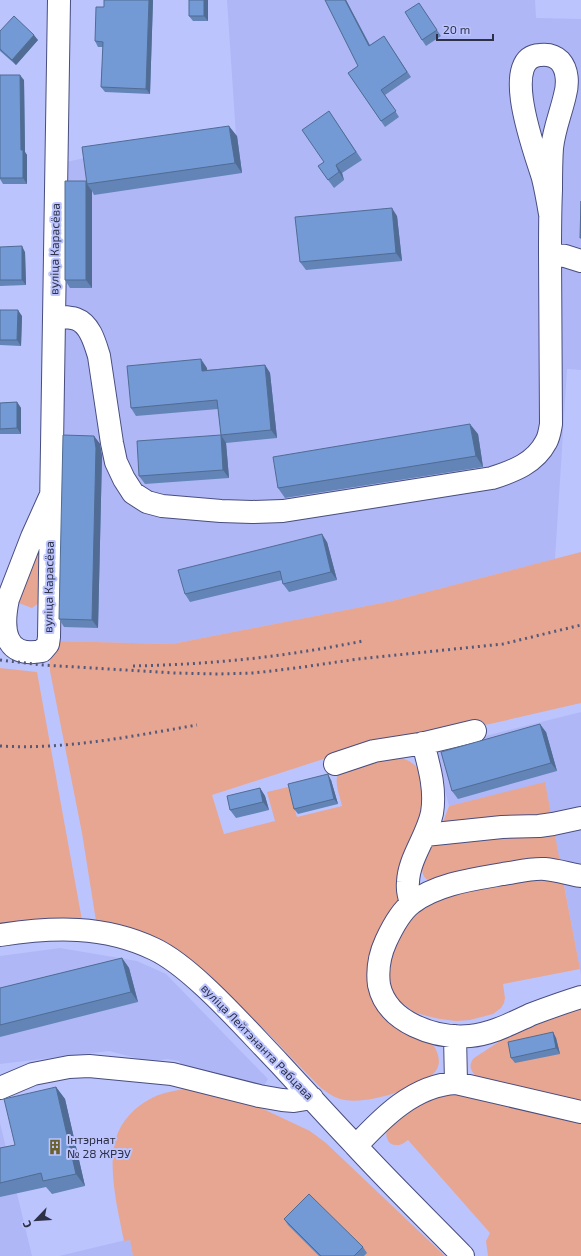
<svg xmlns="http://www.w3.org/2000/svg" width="581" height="1256" font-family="'Exo 2',sans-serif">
  <rect width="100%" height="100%" fill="#bcc4fe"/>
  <path fill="#afb7f6" d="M227 0H535L536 18 581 19V370L567 369 555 559 392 601 172 644 55 641 62 163 89 157 236 136Z
    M581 712V975L545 783 449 806 434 749Z
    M60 948 137 961 166 974 268 1079 261 1091 187 1071 179 1061 167 1059 151 1062 109 1051 0 1064V956Z
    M0 1123 32 1256H0Z
    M130 1239 133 1256H59Z"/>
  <path fill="#e7a692" d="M40 543 39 603 32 608 16 602Z
    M581 552V703L490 724 367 745 212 795 224 834 275 821 267 792 288 787 297 817 342 806C340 796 333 781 339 772L393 757 402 758 409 761 415 765 420 772 426 794 398 901 370 975 434 1046C438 1053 441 1061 437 1069 430 1084 381 1099 364 1100 356 1101 347 1101 340 1099 333 1097 327 1092 321 1088L245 1010 216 983 114 925 96 921 82 833 50 671V657L55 641 172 644 392 601Z
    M0 668 37 672 82 920C55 919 28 920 0 924Z
    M545 782 560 862 432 882C424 879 422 875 422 867L440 830 449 806Z
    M520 879 563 880 580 969 503 984 505 998 504 1003 501 1008 493 1014 470 1020 456 1021 440 1019 427 1016 414 1012 397 999 392 992 389 984V966L394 946 412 915 437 898Z
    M581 1003V1102L477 1077C470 1071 468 1065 474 1058L514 1032Z
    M185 1089 203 1090 259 1107 310 1131 326 1143 445 1256H133L130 1240 124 1241C118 1211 107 1167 116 1138 121 1121 135 1107 150 1099 160 1093 173 1091 185 1089Z
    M452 1092 581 1120V1256H488L486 1241 490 1233 408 1140C405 1142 401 1146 396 1145 387 1145 385 1135 387 1128L417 1103Z"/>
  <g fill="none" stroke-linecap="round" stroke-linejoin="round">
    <g stroke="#484d7f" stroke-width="24">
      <path id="minor" d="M550 254C550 233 550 212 551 190 551 176 551 162 552 148 554 129 561 113 565 95 568 84 568 70 560 61 555 56 548 54 540 55 498 57 537 157 543 178 546 190 548 202 550 214
        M54 316C61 317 69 317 76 319 90 324 95 343 99 356L112 443 116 462 124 479 133 493 147 502 162 506 221 511 252 512 283 511 492 478C514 471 535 463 546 442 549 437 550 430 551 424L550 254 565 256 581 261
        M50 497 32 537 8 599C2 627 3 659 42 651L48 644 49 637 59 0
        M335 764 374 751 425 743 475 731
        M425 835 502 827 539 826 553 824 581 818
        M581 876C569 874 557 870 545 869 531 868 517 872 503 874 474 879 436 884 412 903 400 912 392 928 386 941 380 954 377 970 379 985 387 1023 436 1039 470 1036 492 1034 512 1023 532 1014 548 1008 565 1002 581 997
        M411 903C409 897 407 890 408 882 409 858 427 837 432 813 436 789 429 766 423 743
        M0 935C53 927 104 925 154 949 173 958 190 973 205 987 231 1011 254 1037 279 1063 304 1090 329 1118 355 1145 390 1183 427 1219 463 1256
        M455 1036 456 1083
        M0 1088 33 1074 69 1067 89 1066 172 1074 259 1096 282 1100 294 1101 312 1098
        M356 1146C382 1118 414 1085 456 1083L581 1112"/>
    </g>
    <use href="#minor" stroke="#fff" stroke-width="22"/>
    <path stroke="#545979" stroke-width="3" stroke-dasharray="2 4" stroke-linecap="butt" d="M0 660 43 665 175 673 217 674 254 673 296 668 358 659 503 644 581 625
      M133 666C180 665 226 662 273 656 303 652 333 647 363 641
      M0 746C66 750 133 736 197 725"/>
  </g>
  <path fill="#6384b6" d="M104 0H153L150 94 105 92 101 87 103 47H98L95 41 104 7Z
    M208 0V21H193L189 16Z
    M325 0H346L370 45 384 36 411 77 385 95 399 117 385 127 348 73 358 66Z
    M419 3 441 36 426 46 422 40Z
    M0 31 38 40 16 65 0 51Z
    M0 75 24 80 25 152 27 155V184H3L0 179Z
    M329 111 362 160 342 173 344 180 334 188 318 166 324 162Z
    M237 136 242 173 94 195 92 191V288H70L65 280 86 181Z
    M397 216 402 261 306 270 300 262Z
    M0 247 25 252 26 285 0 286Z
    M0 310 22 316 21 346 0 345Z
    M265 365 270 373 277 438 226 443 229 478 145 484 139 476 221 435 218 409 136 416 131 408 207 368V370Z
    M17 402 21 408V434H0V403Z
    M478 434 483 467 285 498 278 488Z
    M94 436 100 444 102 456 98 628 64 627 59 619Z
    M327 542 337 580 289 592 283 584 282 580 190 602 185 594Z
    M546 732 557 771 458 799 452 791Z
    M331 780 338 804 298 814 294 809Z
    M260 788 265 796 269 810 236 818 230 810Z
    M122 958 129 968 138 1002 0 1037V988Z
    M553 1032 556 1038 560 1054 515 1063 511 1058Z
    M56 1087 65 1099 85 1186 52 1194 46 1187 0 1197V1148L15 1145Z
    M284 1219 363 1247 367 1253 364 1256H319L288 1225Z"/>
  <path fill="#506c94" d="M149 0H153L150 94 146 89Z
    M204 0H208V21L204 16Z
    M345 0H346L373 52 369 46Z
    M34 35 38 40 16 65 12 60Z
    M20 75 24 80 25 152 27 155V184L23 178 21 150Z
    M229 126 237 136 242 173 235 163Z
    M336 165 342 173 344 180 339 172Z
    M86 181 87 184 92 191V288L86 280Z
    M392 208 397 216 402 261 396 253Z
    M22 246 25 252 26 285 22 280Z
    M18 310 22 316 21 346 17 340Z
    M201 359 207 368 208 379 202 371Z
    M265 365 270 373 277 438 271 430Z
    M17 402 21 408V434L17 428Z
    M470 424 478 434 483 467 476 456Z
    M221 435 226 443 229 478 223 470Z
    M94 436 100 444 102 456 98 628 92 620Z
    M322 534 327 542 337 580 331 572Z
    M540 724 546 732 557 771 551 763Z
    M328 774 331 780 338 804 334 799Z
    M260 788 265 796 269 810 263 802Z
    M122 958 129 968 138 1002 131 992Z
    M553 1032 556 1038 560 1054 556 1048Z
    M56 1087 65 1099 85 1186 76 1174Z"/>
  <path fill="#739ad4" stroke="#506c94" d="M104 0H149L146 89 101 87 103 42 95 41 96 7H104Z
    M189 0H204V16H189Z
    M325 0H345L369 46 384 36 407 72 381 90 396 111 381 121 348 73 358 66Z
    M419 3 437 30 422 40 405 12Z
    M14 16 34 35 12 60 0 49V31Z
    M0 75H20L21 150H23V178H0Z
    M329 111 356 152 336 165 339 172 328 180 318 166 324 162 302 130Z
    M229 126 235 163 87 184 82 147Z
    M65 181H86V280H65Z
    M581 201V238H580Z
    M392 208 396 253 300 262 295 217Z
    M22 246V280H0V247Z
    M0 310H18L17 340H0Z
    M201 359 202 371 265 365 271 430 221 435 217 400 131 408 127 366Z
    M17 402V428L0 429V403Z
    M470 424 476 456 278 488 273 457Z
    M63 435 94 436 96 448 92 620 59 619Z
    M221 435 223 470 139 476 137 441Z
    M322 534 331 572 283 584 280 571 185 594 178 570Z
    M540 724 551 763 452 791 441 752Z
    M328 774 334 799 294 809 288 784Z
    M260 788 263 802 230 810 227 796Z
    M122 958 131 992 0 1025V988Z
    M553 1032 556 1048 511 1058 508 1042Z
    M56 1087 76 1174 43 1181 41 1173 0 1183V1148L15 1145 4 1099Z
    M309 1194 363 1247 354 1256H321L284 1219Z"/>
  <defs>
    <g id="building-bare" transform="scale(1.2)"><path d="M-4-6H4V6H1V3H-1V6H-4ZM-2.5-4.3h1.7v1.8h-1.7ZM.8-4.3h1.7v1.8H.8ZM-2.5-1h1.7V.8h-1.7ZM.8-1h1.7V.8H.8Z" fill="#6b612e" stroke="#bcc4fe" stroke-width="2.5" paint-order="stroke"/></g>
  </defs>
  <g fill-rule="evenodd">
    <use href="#building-bare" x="55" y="1147"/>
  </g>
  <g text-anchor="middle" stroke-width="4" stroke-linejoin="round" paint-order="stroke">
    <g font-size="12" fill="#2d3047" stroke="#bcc4fe">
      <text transform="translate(55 249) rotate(-89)" y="4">вуліца Карасёва</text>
      <text transform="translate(49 587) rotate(-89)" y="4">вуліца Карасёва</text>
      <text transform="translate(257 1042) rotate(46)" y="4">вуліца Лейтэнанта Рабцава</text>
    </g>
    <g font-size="12" fill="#2d3047" stroke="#bcc4fe" text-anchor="start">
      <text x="67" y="1144">Інтэрнат<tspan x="67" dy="14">№ 28 ЖРЭУ</tspan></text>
    </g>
  </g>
  <g transform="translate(36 1220) rotate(245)" stroke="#bcc4fe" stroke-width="3" paint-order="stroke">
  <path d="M0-3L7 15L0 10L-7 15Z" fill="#2d3047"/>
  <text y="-6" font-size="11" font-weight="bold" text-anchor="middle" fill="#2d3047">С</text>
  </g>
  <path d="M437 34v6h56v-6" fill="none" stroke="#2d3047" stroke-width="2"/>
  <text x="443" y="34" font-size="12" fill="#2d3047" stroke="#bcc4fe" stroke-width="3" paint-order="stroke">20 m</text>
</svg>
